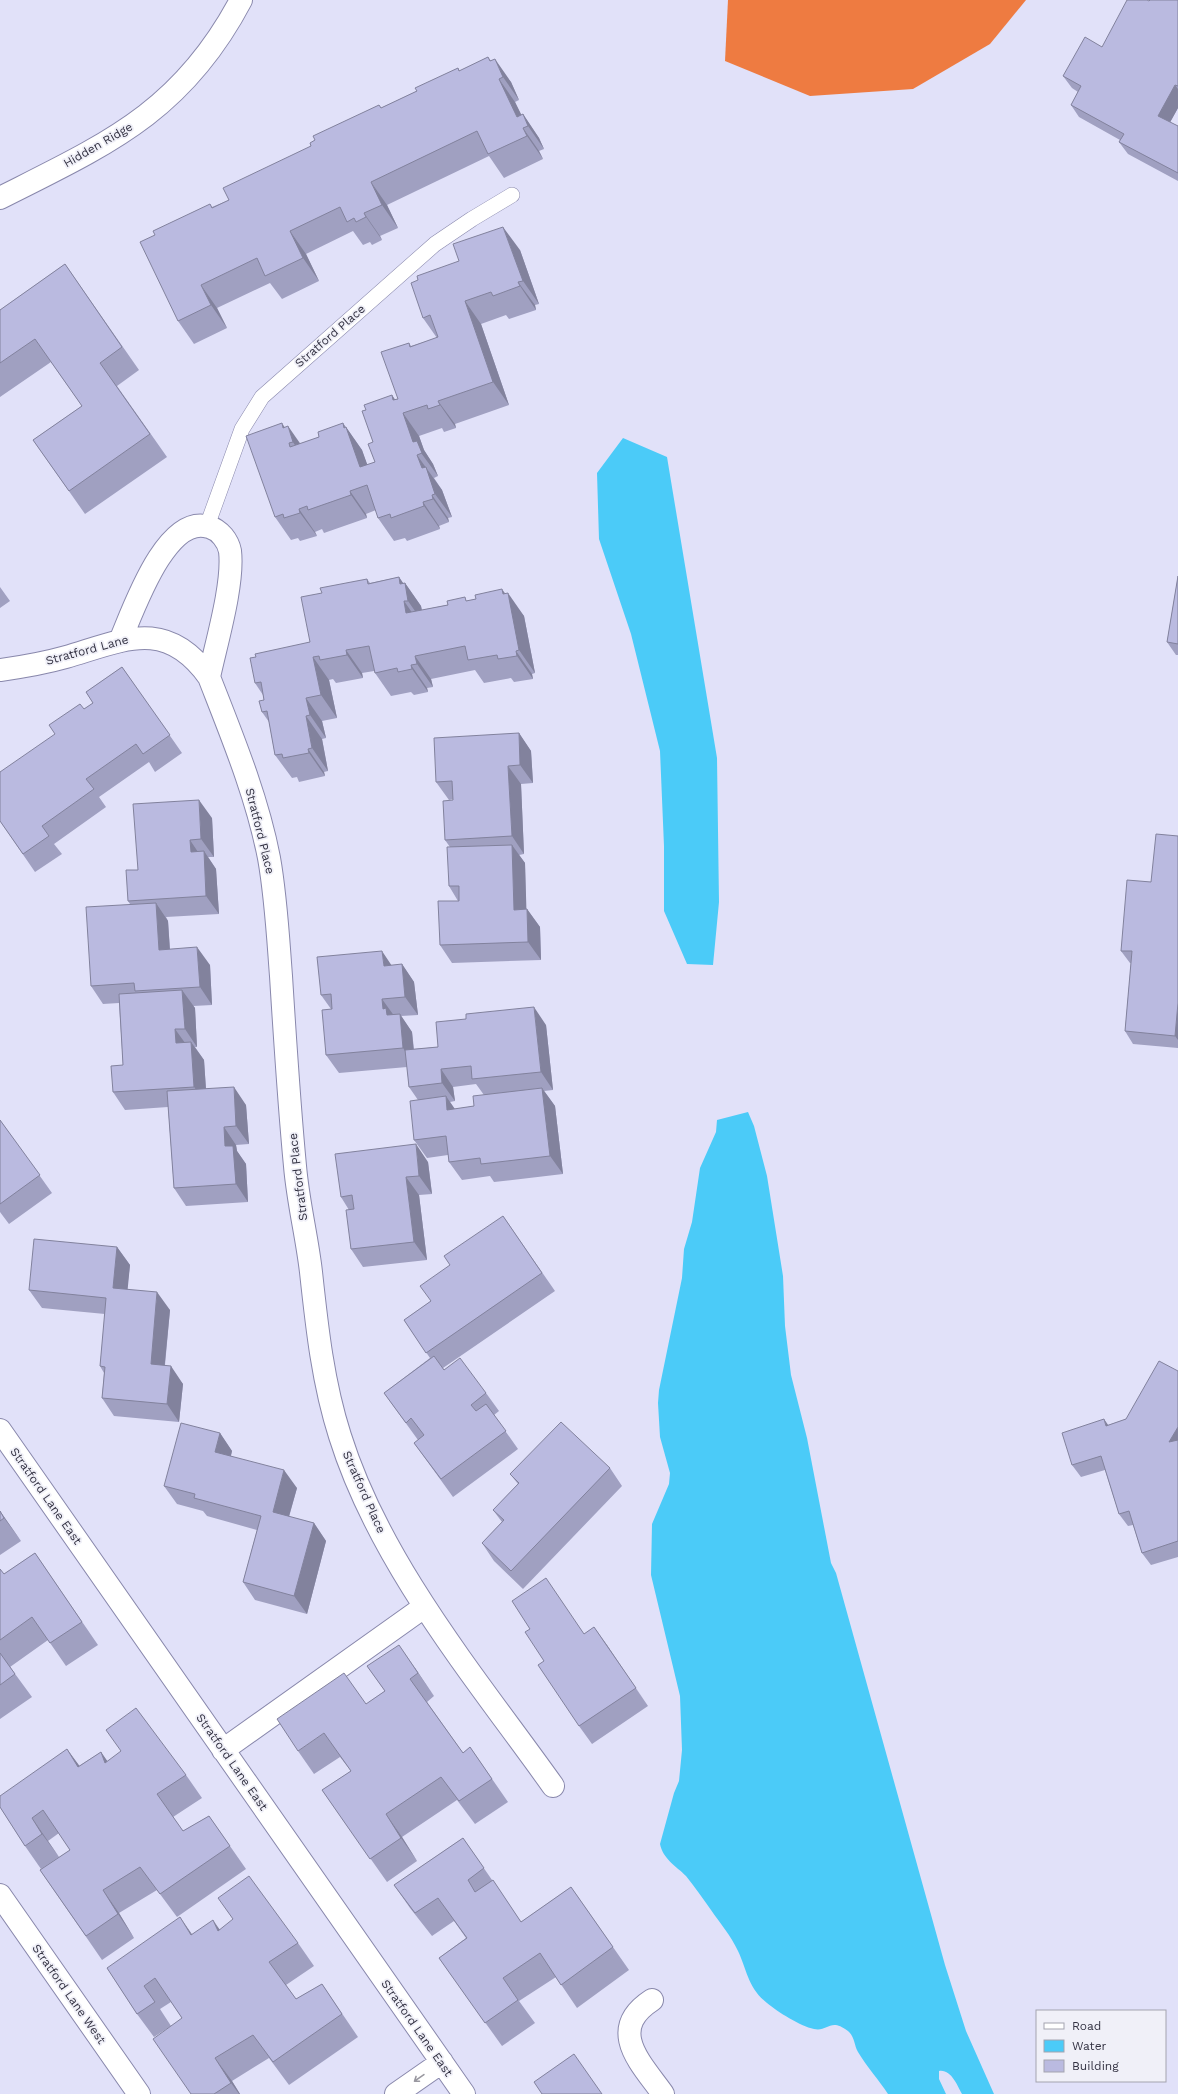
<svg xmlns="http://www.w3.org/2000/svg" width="1178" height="2094" font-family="'Work Sans',sans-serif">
  <rect width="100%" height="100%" fill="#e1e1f9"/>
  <path fill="#ee7b41" d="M728 0H1026L990 44 913 89 810 96 725 61Z"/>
  <path fill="#4bcbf8" d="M623 438 667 457 717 758 719 902 713 965 687 964 664 911V846L660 751 631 634 599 539 597 473Z
    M748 1112 754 1126 767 1176 783 1276 785 1326 791 1375 807 1438 831 1563 836 1573 945 1965 966 2031 994 2094H962C957 2085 951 2069 939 2071V2079L946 2094H888C879 2080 867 2067 858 2052 854 2045 855 2037 848 2031 830 2017 828 2032 814 2029 800 2026 778 2012 767 2003 748 1988 747 1970 738 1951 731 1936 720 1923 711 1910 703 1899 695 1887 686 1876 676 1866 663 1859 660 1844L674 1793 679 1781 682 1750 680 1696 651 1575 652 1524 669 1484 670 1473 660 1437 658 1403 659 1390 682 1278 684 1249 692 1222 700 1168 716 1132 717 1120Z"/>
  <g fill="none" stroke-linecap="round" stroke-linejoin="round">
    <g stroke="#8988ac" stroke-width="16">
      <path id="service" d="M207 526 242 429 262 397 435 244 472 219 512 195"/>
    </g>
    <g stroke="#8988ac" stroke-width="24">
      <path id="minor" d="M0 198C107 144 182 112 241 0
        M120 641C133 611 166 513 209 527 220 530 228 541 230 551 234 584 216 644 209 677
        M0 670C22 667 45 663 66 657 124 640 166 617 209 677 232 736 257 796 269 858 276 897 278 937 281 976 285 1040 289 1103 295 1166 298 1202 307 1237 311 1272 317 1328 323 1383 340 1436 380 1564 476 1678 553 1786
        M0 1430 464 2094
        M223 1750 424 1607
        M0 1895 139 2094
        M652 2000C606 2030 641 2063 663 2094
        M396 2094 442 2062"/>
    </g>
    <use href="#service" stroke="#fff" stroke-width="15"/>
    <use href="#minor" stroke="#fff" stroke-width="22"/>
  </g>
  <path fill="#a0a0c1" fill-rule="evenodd" d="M1178 0V108L1170 122 1178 126V181L1128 154 1119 142 1120 140 1079 117 1071 105 1078 92 1072 88 1063 76 1102 47 1149 1Z
    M488 57 491 61 511 82 519 100 515 102 521 115 523 114 539 138 544 149 539 151 543 159 504 178 489 156 387 205 398 228 380 236 382 240 372 245 370 242 363 245 353 231 306 254 319 281 282 299 270 283 217 308 227 328 194 344 178 321 210 204 212 207 229 200 311 146 315 140 379 105 381 108 417 91 458 68 460 71Z
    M520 250 539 304 535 305 536 310 509 319 506 315 481 324 509 405 455 424 456 428 444 432 442 428 419 436 424 450 433 464 438 476 434 478 442 490 452 517 448 518 449 522 439 526 440 529 407 541 405 538 394 541 378 518 376 510 366 514 367 518 324 533 322 529 315 532 317 536 300 541 298 538 291 540 275 517 285 428 300 444 319 437 343 423 362 450 367 465 375 462 373 442 366 410 392 395 395 400 398 399 409 343 411 346 437 338 423 318Z
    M65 264 139 370 117 386 167 457 85 514 33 440 82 406 51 362 0 397V310Z
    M1178 576V655H1176L1167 642Z
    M399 577 403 583H405L421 606 422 610 505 593 524 616 535 673 532 674 533 679 514 682 511 678 484 683 475 670 431 679 433 687 427 688 428 692 414 695 411 692 391 696 375 673 374 671 362 673 363 678 336 683 333 679 329 680 337 718 322 721 326 738 322 739 328 771 324 772 325 776 299 782 297 777 292 778 275 755 269 722 262 712 264 700 263 695 255 683 310 642 322 593 367 579 370 583Z
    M0 587 10 601 0 608Z
    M122 667 182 753 155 772 149 762 99 797 106 807 54 844 62 854 35 872 0 821 55 734 84 709 93 703 86 692Z
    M519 733 531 751 533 783 521 784 524 854 519 855 525 863 526 909H527L540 927 541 960 452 963 440 945 458 901 449 886 450 847 445 840 453 799 449 800 436 782Z
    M212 818 214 857H208L216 869 219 914 166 917 168 921 170 949 210 965 212 1005 193 1006 195 1008 197 1047H195L204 1060 206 1089 246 1105 249 1144 236 1145 237 1151 246 1164 248 1202 186 1206 174 1188 168 1107 125 1110 113 1092 123 1065 119 1003 103 1004 91 986 130 904 128 901 138 870Z
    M1178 836V1048L1133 1044 1125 1031 1131 963H1130L1121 951 1151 882Z
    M402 964 414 982 418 1015 401 1016 412 1032 414 1049 438 1047 546 1025 553 1090 544 1091 555 1106 563 1174 494 1182 490 1176 462 1180 449 1162 448 1155 427 1158 414 1140 418 1100 409 1087 407 1067 339 1073 326 1055 331 1009 321 995ZM476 1084 484 1095 474 1106 455 1109 450 1102 455 1101 453 1087Z
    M0 1120 52 1193 9 1224 0 1212Z
    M428 1162 432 1194 419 1195 427 1260 363 1267 351 1249 349 1210 341 1197Z
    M503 1216 555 1291 443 1368 444 1370 486 1393 499 1411 494 1415 518 1449 453 1497 414 1443 418 1440 384 1393 430 1358 404 1320 431 1301 450 1265Z
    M117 1247 130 1265 127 1289 170 1310 165 1365 183 1384 179 1422 114 1416 102 1398 104 1373 100 1366 105 1314 42 1308 29 1290Z
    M1178 1371V1557L1151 1565 1142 1553 1133 1525 1128 1526 1119 1514 1105 1470 1081 1477 1072 1465 1108 1425 1126 1419Z
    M220 1433 232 1451 231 1456 297 1488 289 1517 314 1523 326 1541 307 1614 255 1600 243 1582 257 1530 207 1516 203 1511 177 1504 164 1486Z
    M610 1468 622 1486 523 1589 494 1561 482 1543 502 1522 493 1510 518 1484 510 1474Z
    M0 1511 21 1541 0 1555Z
    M35 1553 98 1645 66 1666 48 1640 10 1667 32 1697 0 1719V1569L4 1574Z
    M594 1627 648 1706 592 1744 579 1726 584 1634Z
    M367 1666 415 1668 434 1696 427 1702 463 1753 470 1747 508 1802 475 1824 457 1800 402 1837 417 1861 387 1882 322 1790 351 1771 340 1757 314 1774 298 1751 385 1691Z
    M67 1749 79 1766 101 1752 107 1761 186 1775 202 1798 173 1817 183 1831 209 1816 246 1869 177 1917 157 1890 119 1913 134 1938 102 1960 40 1870 70 1850 59 1833 48 1841 59 1857 41 1869 25 1846 0 1807Z
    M463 1838 521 1922 571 1887 629 1970 577 2008 556 1977 519 2001 535 2023 502 2046 439 1958 466 1938 454 1921 432 1936 410 1908 394 1885Z
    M220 1929 298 1943 314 1966 286 1985 296 1999 322 1984 358 2037 289 2085 269 2058 232 2081 240 2094H191L182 2018 171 2002 160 2009 171 2026 154 2037 137 2014 107 1968 192 1934Z"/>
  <path fill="#82829d" d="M495 59 511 82 519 100 503 77Z
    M499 79 515 102 527 126 517 117Z
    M1175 85 1178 89V108L1167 128 1158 116Z
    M523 114 539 138 544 149 528 126Z
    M523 128 539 151 543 159 527 136Z
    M371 182 387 205 398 228 382 205Z
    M364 213 380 236 382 240 366 217Z
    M503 227 520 250 539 304 523 281Z
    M290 231 306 254 319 281 303 258Z
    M518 282 535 305 536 310 520 286Z
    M201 285 217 308 227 328 211 305Z
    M465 301 481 324 509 405 493 382Z
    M392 395 404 413H403L419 436 424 450 433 464 438 476 413 442 393 400Z
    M438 401 455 424 456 428 440 405Z
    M282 423 292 439 288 426 304 449 309 465 283 428Z
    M343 423 347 430 346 427 362 450 377 491 360 467Z
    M417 455 442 490 452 517 435 494 422 468Z
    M350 491 366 514 367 518 351 495Z
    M432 495 448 518 449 522 433 499Z
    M423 502 439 526 440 529 424 506Z
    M299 509 315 532 317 536 300 513Z
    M399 577 405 586V583L421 606 424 624 408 601 400 584Z
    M502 589 509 599 508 593 524 616 535 673 519 650Z
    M404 601 420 624 406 613Z
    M346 650 362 673 363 678 347 655Z
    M516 651 532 674 533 679 517 656Z
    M415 656 431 679 433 687 417 664Z
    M313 657 329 680 337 718 321 695Z
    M411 665 427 688 428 692 412 669Z
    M306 698 322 721 326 738 310 715Z
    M306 716 322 739 328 771 312 748Z
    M519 733 531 751 533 783 520 765Z
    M308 749 324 772 325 776 309 753Z
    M508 766 521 784 524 854 512 836Z
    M199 800 212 818 214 857 201 839Z
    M190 840 202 858 191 852Z
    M512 845 525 863 527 928 514 910Z
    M204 851 216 869 219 914 206 896Z
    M156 903 168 921 171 968 159 950Z
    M527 909 540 927 541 960 528 942Z
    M197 947 210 965 212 1005 200 987Z
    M382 951 394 969 384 966Z
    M402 964 414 982 418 1015 405 997Z
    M182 990 195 1008 197 1047 185 1029Z
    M382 999 395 1017 400 1033 383 1009Z
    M1178 1003V1040L1175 1036Z
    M534 1007 546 1025 553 1090 541 1072Z
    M400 1014 412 1032 415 1066 403 1048Z
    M175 1029 188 1047 176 1043Z
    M191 1042 204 1060 207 1105 194 1087Z
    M441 1069 453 1087 455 1101 442 1083Z
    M234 1087 246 1105 249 1144 236 1126Z
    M542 1088 555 1106 563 1174 550 1156Z
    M446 1096 458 1114 447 1110Z
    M224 1127 236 1145 237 1151 246 1164 248 1202 236 1184 225 1146Z
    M416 1144 428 1162 432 1194 419 1176Z
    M406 1177 419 1195 427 1260 414 1242Z
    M117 1247 130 1265 126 1306 113 1288Z
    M157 1292 170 1310 163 1382 151 1364Z
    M171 1366 183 1384 179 1422 167 1404Z
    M1104 1419 1113 1432 1106 1426Z
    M1178 1427V1455L1169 1442Z
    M220 1433 232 1451 227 1470 215 1452Z
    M284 1470 297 1488 285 1530 273 1512Z
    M0 1511 21 1541 4 1518Z
    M314 1523 326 1541 307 1614 294 1596Z
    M594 1627 607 1645 648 1706 636 1688Z
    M399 1645 415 1668 434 1696 418 1673Z
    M67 1749 84 1772 78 1767Z
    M101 1752 117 1775 105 1763Z
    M386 1814 402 1837 417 1861 401 1838Z
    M32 1818 48 1841 59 1857 42 1834Z
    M103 1890 119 1913 134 1938 118 1914Z
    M180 1917 196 1940 191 1935Z
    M213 1920 229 1943 218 1931Z
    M215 2058 232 2081 240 2094H239L231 2083Z"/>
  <path fill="#babae0" stroke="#82829d" d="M1127 0H1147L1149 1 1150 0H1178V86L1175 85 1158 116 1178 126V173L1119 142 1124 134 1071 105 1081 86 1063 76 1085 37 1102 47Z
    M488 57 490 61 495 59 503 77 499 79 517 117 523 114 528 126 523 128 527 136 488 154 477 131 371 182 382 205 364 213 366 217 356 222 354 218 347 222 340 207 290 231 303 258 265 276 257 258 201 285 211 305 178 321 140 242 155 235 153 231 210 204 212 208 229 200 223 188 311 146 310 143 315 140 313 136 379 105 381 108 417 91 415 88 458 68 459 71Z
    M503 227 523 281 518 282 520 286 493 296 491 292 465 301 493 382 438 401 440 405 428 409 427 405 403 413 413 442 417 441 422 453 417 455 422 468 426 467 435 494 432 495 433 499 423 502 424 506 391 518 390 514 378 518 367 485 350 491 351 495 308 510 307 506 299 509 300 513 284 518 283 514 275 517 246 436 282 423 283 428 288 426 293 442 289 443 290 447 319 437 318 432 343 423 344 428 346 427 360 467 375 462 368 444 373 442 362 411 366 410 364 405 392 395 393 400 398 399 381 352 409 343 410 347 438 337 430 315 423 318 411 283 418 280 417 276 459 261 453 244Z
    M65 264 122 347 100 363 150 434 69 491 33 440 82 406 35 339 0 363V310Z
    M1178 576V644L1167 642Z
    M399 577 400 584 405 583 408 601H404L406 613 448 605 447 601 465 597 466 601 476 599 475 595 502 589 503 594 508 593 519 650 516 651 517 656 498 659 497 655 468 660 465 646 415 656 417 664 411 665 412 669 398 672 397 668 375 673 369 646 346 650 347 655 320 660 319 656 313 657 321 695 306 698 310 715 306 716 312 748 308 749 309 753 283 758 282 754 275 755 267 711 262 712 259 701 264 700 261 682 255 683 250 658 256 657 255 654 310 642 301 597 322 593 320 588 367 579 368 584Z
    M122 667 170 735 143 754 136 744 86 779 94 789 42 826 49 836 23 854 0 821V772L55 734 49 725 80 704 84 709 93 703 86 692Z
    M519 733 520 765 508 766 512 836 445 840 443 801 453 800 452 781 436 782 434 738Z
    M199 800 201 839 190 840 191 852 204 851 206 896 128 901 126 870H138L133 804Z
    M1156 834 1178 836V1003L1175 1036 1125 1031 1132 951H1121L1127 880 1151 882Z
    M512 845 514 910 527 909 528 942 440 945 438 901H459V886H449L447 847Z
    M156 903 159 950 197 947 200 987 135 991 134 983 91 986 86 907Z
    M382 951 384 966 402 964 405 997 382 999 383 1009 386 1008 387 1015 400 1014 403 1048 326 1055 322 1010 332 1009 331 994 321 995 317 957Z
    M182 990 185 1029H175L176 1043 191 1042 194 1087 113 1092 111 1066 123 1065 119 994Z
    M534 1007 541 1072 472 1079 471 1066 441 1069 442 1083 409 1087 405 1050 438 1047 436 1022 466 1019V1014Z
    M234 1087 236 1126 224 1127 225 1146H233L236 1184 174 1188 167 1091Z
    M542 1088 550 1156 481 1164 480 1158 449 1162 446 1136 414 1140 410 1101 446 1096 447 1110 474 1106 473 1096Z
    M0 1120 40 1175 0 1204Z
    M416 1144 419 1176 406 1177 414 1242 351 1249 346 1210 354 1209 352 1195 341 1197 335 1154Z
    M503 1216 542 1273 426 1353 404 1320 431 1301 420 1286 450 1265 444 1256Z
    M34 1239 117 1247 113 1288 157 1292 151 1364 171 1366 167 1404 102 1398 105 1367 100 1366 106 1298 29 1290Z
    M434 1356 444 1370 460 1358 486 1393 471 1405 476 1411 486 1404 506 1431 441 1479 414 1443 424 1435 411 1418 406 1423 384 1393Z
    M1159 1361 1178 1371V1427L1169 1442 1178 1440V1541L1142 1553 1129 1511 1119 1514 1101 1456 1072 1465 1062 1433 1104 1419 1106 1426 1126 1419Z
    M561 1422 610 1468 511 1571 482 1543 504 1520 493 1510 519 1483 510 1474Z
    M181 1423 220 1433 215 1452 284 1470 273 1512 314 1523 294 1596 243 1582 261 1516 194 1498 195 1494 164 1486Z
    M0 1511 4 1518 0 1521Z
    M35 1553 82 1622 50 1643 32 1617 0 1640V1569L4 1574Z
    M546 1578 584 1634 594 1627 636 1688 579 1726 538 1665 544 1661 525 1632 530 1629 512 1601Z
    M399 1645 418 1673 410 1679 463 1753 470 1747 492 1779 459 1801 441 1777 386 1814 401 1838 370 1859 322 1790 351 1771 324 1733 298 1751 277 1719 344 1673 366 1704 385 1691 367 1666Z
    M0 1653 15 1674 0 1685Z
    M136 1708 186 1775 157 1794 183 1831 209 1816 230 1846 160 1894 140 1867 103 1890 118 1914 86 1936 40 1870 70 1850 43 1810 32 1818 42 1834 25 1846 0 1807V1796L67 1749 78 1767 101 1752 105 1763 121 1751 106 1730Z
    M463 1838 484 1868 468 1880 475 1892 493 1880 521 1922 571 1887 613 1947 561 1985 540 1953 503 1978 518 2000 485 2023 439 1958 467 1938 438 1898 415 1913 394 1885Z
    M249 1876 298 1943 269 1962 296 1999 322 1984 342 2014 273 2062 253 2035 215 2058 231 2083 214 2094H191L153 2039 182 2018 155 1978 144 1986 155 2002 137 2014 107 1968 180 1917 191 1935 213 1920 218 1931 233 1919 218 1898Z
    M574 2054 602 2094H542L534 2082Z"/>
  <defs><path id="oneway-shaft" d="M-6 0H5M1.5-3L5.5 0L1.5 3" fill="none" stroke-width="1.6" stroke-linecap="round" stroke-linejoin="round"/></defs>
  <use stroke="#9998a0" href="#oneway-shaft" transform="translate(419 2078) rotate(145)"/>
  <g text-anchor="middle" stroke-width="3.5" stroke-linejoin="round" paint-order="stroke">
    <g font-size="12" fill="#333242" stroke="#f0f0f8">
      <text transform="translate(98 145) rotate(-30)" y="4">Hidden Ridge</text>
      <text transform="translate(330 336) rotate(-41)" y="4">Stratford Place</text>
      <text transform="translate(87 650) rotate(-15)" y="4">Stratford Lane</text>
      <text transform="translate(260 831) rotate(76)" y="4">Stratford Place</text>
      <text transform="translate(298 1177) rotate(-97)" y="4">Stratford Place</text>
      <text transform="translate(364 1492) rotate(66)" y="4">Stratford Place</text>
      <text transform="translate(46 1496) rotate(55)" y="4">Stratford Lane East</text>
      <text transform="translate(232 1762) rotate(55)" y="4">Stratford Lane East</text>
      <text transform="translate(69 1994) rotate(55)" y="4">Stratford Lane West</text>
      <text transform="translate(417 2028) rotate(55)" y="4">Stratford Lane East</text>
    </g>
  </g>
  <rect x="1036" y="2010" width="130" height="72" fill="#f0f0f8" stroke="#a4a4af"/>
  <rect x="1044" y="2023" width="20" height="6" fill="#ffffff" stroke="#a4a4af"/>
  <text x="1072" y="2030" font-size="12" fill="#333242">Road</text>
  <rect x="1044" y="2040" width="20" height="12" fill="#4bcbf8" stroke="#a4a4af"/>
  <text x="1072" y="2050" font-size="12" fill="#333242">Water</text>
  <rect x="1044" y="2060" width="20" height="12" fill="#babae0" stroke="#a4a4af"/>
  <text x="1072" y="2070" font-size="12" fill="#333242">Building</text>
</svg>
